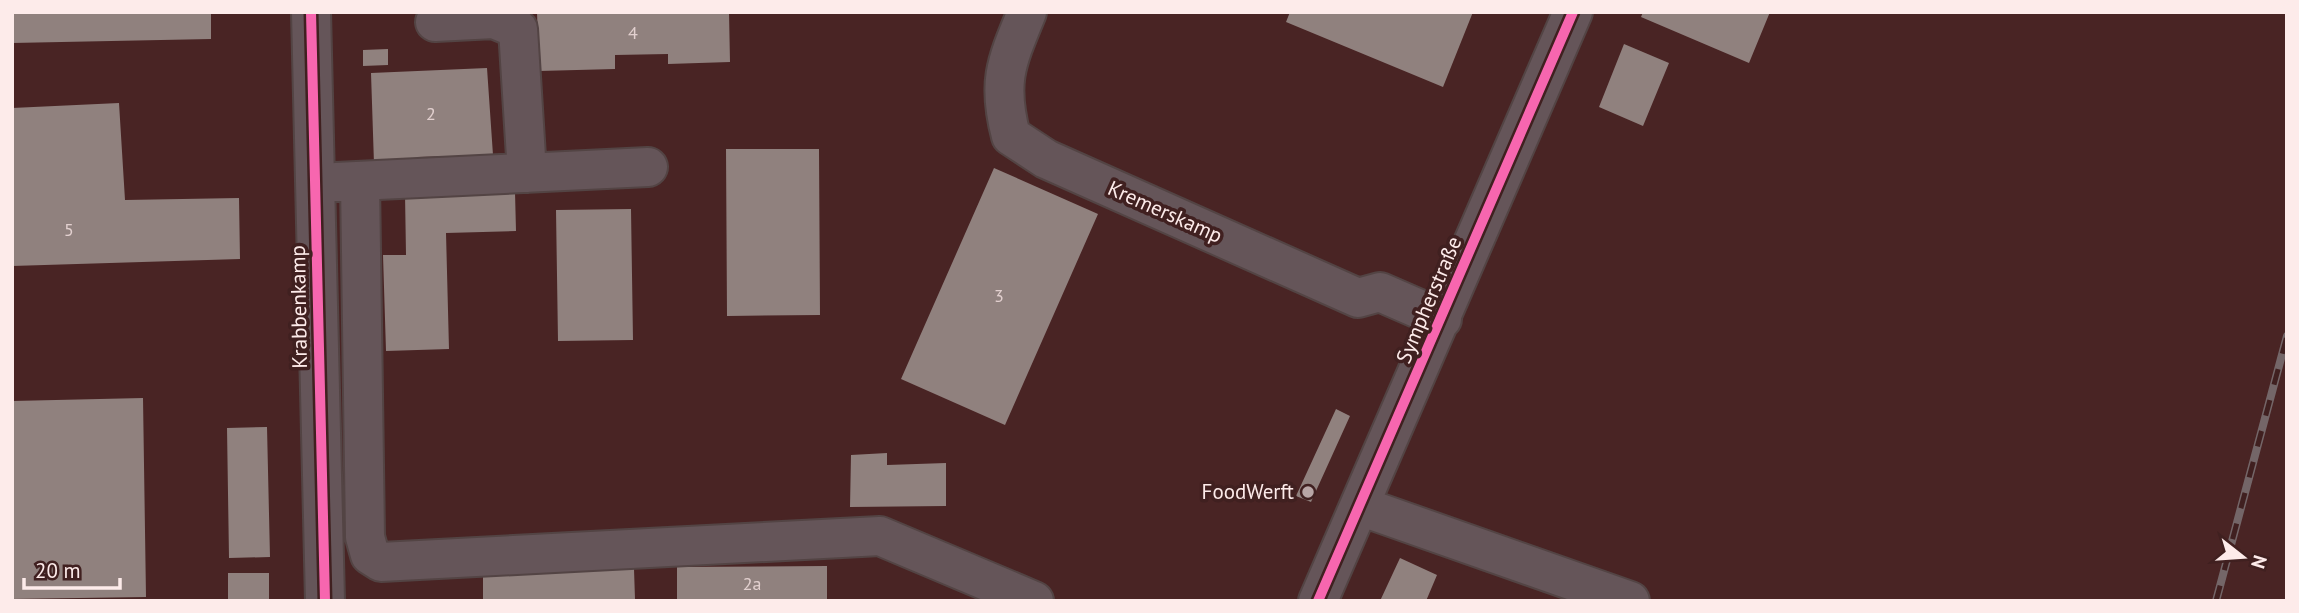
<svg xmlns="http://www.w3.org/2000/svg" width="2299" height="613" font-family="'PT Sans',sans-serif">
  <rect width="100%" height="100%" fill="#392727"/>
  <path fill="#492424" d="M12 12H2287V601H12Z"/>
  <path fill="#90817e" d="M12 12H211V39L12 43Z
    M537 12H729L730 62 668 64V54L615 55V69L539 71Z
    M1290 12H1473L1443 87 1286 22Z
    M1643 12H1770L1749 63 1641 17Z
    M1624 44 1669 63 1643 126 1599 107Z
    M388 49V65L363 66V50Z
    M487 68 493 155 418 157V163L374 164 371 73Z
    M119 103 125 200 239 198 240 259 12 266V108Z
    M726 149H819L820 315 727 316Z
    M994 168 1098 214 1005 425 901 379Z
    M515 192 516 231 446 233 449 349 386 351 383 255H406L405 194Z
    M631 209 633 340 558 341 556 210Z
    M143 398 146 597 12 599V401Z
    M1336 409 1350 416 1311 502 1296 496Z
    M267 427 270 557 229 558 227 428Z
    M887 453V465L946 463V506L850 507 851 455Z
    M1400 558 1437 575 1426 601H1380Z
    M827 566V601H677V567Z
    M634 569 635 599 483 601V574Z
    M228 573H269V601H228Z"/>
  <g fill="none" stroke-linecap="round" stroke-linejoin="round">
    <g stroke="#534444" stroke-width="42">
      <path id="minor" d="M311 12 325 601
        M1027 12C1006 63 997 82 1011 136L1046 159 1358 298 1380 292 1442 319
        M435 22 494 19 518 29 527 173
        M360 181 365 537 370 555 381 562 880 536 1034 601
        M336 182 648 167
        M1360 506 1630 601
        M1318 601 1573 12"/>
    </g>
    <use href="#minor" stroke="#655559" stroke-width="38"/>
    <g stroke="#746668" stroke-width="8">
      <path id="rail" d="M2216 601 2287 336"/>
    </g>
    <use href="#rail" stroke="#402020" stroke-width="5" stroke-dasharray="16" stroke-linecap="butt"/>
    <g stroke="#402020" stroke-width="15">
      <path id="cycleway" d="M311 12 325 601
        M1318 601 1573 12"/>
    </g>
    <use href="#cycleway" stroke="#f766af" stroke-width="10"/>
  </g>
  <circle fill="#b8a6a6" stroke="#402020" stroke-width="2.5" cx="1308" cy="492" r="7"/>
  <g text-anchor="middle" stroke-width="7" stroke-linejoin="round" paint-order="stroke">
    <g font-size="18" fill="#e2d0cf">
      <text x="633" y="39">4</text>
      <text x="431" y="120">2</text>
      <text x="69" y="236">5</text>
      <text x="999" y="302">3</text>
      <text x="752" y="590">2a</text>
    </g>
    <g font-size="21" fill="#fdebea" stroke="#402020">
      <text transform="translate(1165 212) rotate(24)" y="7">Kremerskamp</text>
      <text transform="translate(1429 300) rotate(-67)" y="7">Sympherstraße</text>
      <text transform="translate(299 307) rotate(-91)" y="7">Krabbenkamp</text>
    </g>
    <g font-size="21" fill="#fdebea" stroke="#402020" text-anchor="end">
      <text x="1294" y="499">FoodWerft</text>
    </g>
  </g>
  <rect width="2299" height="613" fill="none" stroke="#fdebea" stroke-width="28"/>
  <g transform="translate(2243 557) rotate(107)" stroke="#402020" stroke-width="5" paint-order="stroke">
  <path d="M0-5L12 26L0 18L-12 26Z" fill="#fdebea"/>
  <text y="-10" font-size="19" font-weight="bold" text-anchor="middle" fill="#fdebea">N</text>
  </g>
  <path d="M24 578v10h96v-10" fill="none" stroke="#fdebea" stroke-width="3.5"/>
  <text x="35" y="578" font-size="21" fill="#fdebea" stroke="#402020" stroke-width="5" paint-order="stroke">20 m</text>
</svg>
